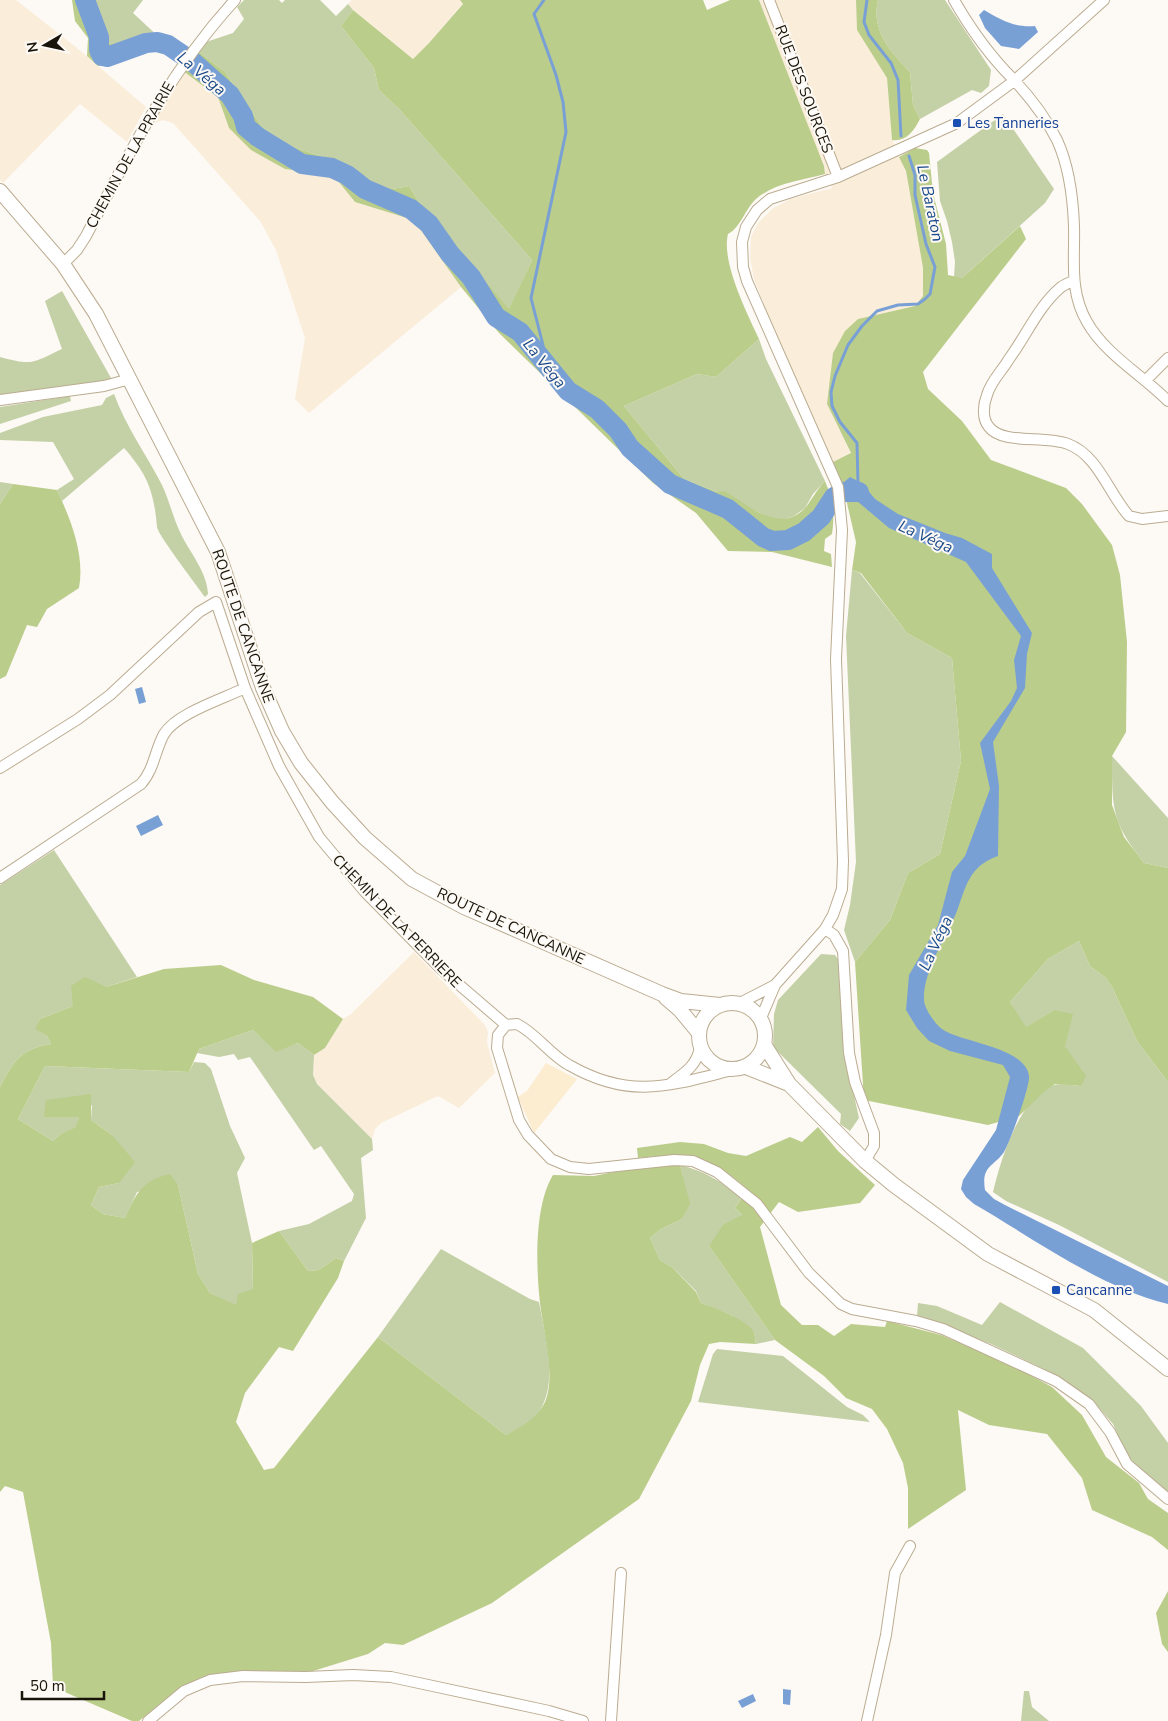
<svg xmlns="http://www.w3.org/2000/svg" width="1168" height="1721" font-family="'Nunito Sans',sans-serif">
  <rect width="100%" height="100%" fill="#fdf9f4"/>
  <path fill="#fcecd0" d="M546 1063 577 1079 534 1133 518 1097 527 1091Z"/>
  <path fill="#faeeda" d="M0 0H16L77 48 146 107 127 142 80 104 3 183 0 180Z
    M352 0H460L463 3 429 43 413 59 353 10 348 4Z
    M759 0H856L858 30 887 78 892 139 906 171 923 268V296L915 306 858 319 827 404 851 454 831 463 794 381 754 279 750 258 751 237 758 223 772 209 790 199 832 188 825 174 824 166Z
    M183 71 218 97 229 128 285 169 334 176 355 202 410 219 418 226 461 287 309 413 295 399 305 338 276 250 260 221 173 123 163 120 154 123 167 97Z
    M414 952 485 1025 488 1032 487 1042 495 1073 459 1108 438 1096 381 1123 375 1129 372 1139 317 1084 313 1075 314 1055 325 1048 343 1019 351 1014Z"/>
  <path fill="#c4d0a6" d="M95 0H143L133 13 161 39C141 37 123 48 108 44L100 23Z
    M244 0H279L282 3 285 0H320L336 16 348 4 353 10 341 26 374 68 379 90 400 110 532 260 509 310 425 212 409 186 387 190 345 164 293 147 262 127 225 72 198 51 206 42 233 33 244 19 237 7Z
    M878 0H945L991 70 989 86 981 93 972 90 920 119 913 105 910 72C890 51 871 31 878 0Z
    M1003 114 1054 189 1045 203 962 278 954 277 955 262 952 242 947 221 940 201 937 162Z
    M62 291 111 378 109 382 0 395V357C33 366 32 363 62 349L45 301Z
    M759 339 766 359 825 481 813 494 805 508 794 516 782 520 772 519 717 492 684 479 624 406 697 374 716 377Z
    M114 394C126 427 146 454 162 485 169 500 173 517 180 532 189 552 207 571 208 594L205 597C198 587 158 535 157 527 154 492 148 475 124 448L62 501 57 490 74 479 53 442 0 440V433L43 417 102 405 106 398Z
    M70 396 71 401 0 424V407Z
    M0 482 13 484 0 504Z
    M852 570 860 573 907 633 952 658 961 761 940 854 908 873 890 920 855 962 844 930 850 905 856 862 846 636Z
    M1112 756 1168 818V868L1144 863C1111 821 1112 808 1112 756Z
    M54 850 137 977 106 987 73 1006 40 1019 36 1029 47 1036 51 1044C20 1049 14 1061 0 1087V885Z
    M1079 941 1090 966 1106 978 1112 987 1137 1041 1168 1082V1282L1059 1225 1006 1201 993 1192C1001 1159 1019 1098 1054 1085 1061 1083 1073 1086 1081 1086L1065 1046 1054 1010 1025 1028 1010 1002 1048 959Z
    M821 954 835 955 840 962 845 1055 859 1118 850 1131 840 1124 841 1114 773 1047 774 1014 778 1000Z
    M253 1030 276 1051 298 1043 314 1055 313 1075 317 1084 372 1139 373 1150 361 1158 366 1218 344 1261 336 1258 319 1270 308 1271 279 1231 309 1224 352 1201 354 1194 321 1146 314 1150 250 1057 238 1060 234 1054 219 1057 197 1053 199 1049Z
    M194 1062 205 1063 211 1069 230 1126 245 1158 237 1173 252 1243 253 1290 236 1306 210 1293 198 1274 178 1185 137 1192 125 1218 103 1214 91 1205 99 1187 119 1183 112 1135 91 1120 92 1105 79 1117 77 1127 62 1133 53 1141 18 1119 45 1066 189 1072Z
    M680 1165C705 1171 722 1182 741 1198L735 1208 742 1215 709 1246 775 1340 756 1344 754 1332 731 1315 701 1303 696 1291 673 1268 660 1260 650 1238 661 1229 682 1219 689 1204Z
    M441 1249 530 1299 539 1302C545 1338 563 1393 530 1422 524 1427 514 1431 506 1435L378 1337Z
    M1000 1302 1083 1348 1141 1406 1168 1443V1492L1133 1462 1125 1451 1113 1424 1091 1399 1042 1368 991 1344 917 1316 918 1303 937 1306 982 1325Z
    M717 1349 783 1356 847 1407 863 1415 870 1422 698 1402 713 1354Z
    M1024 1691H1029L1032 1707 1049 1721H1021Z"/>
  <path fill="#bbcd8b" d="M72 0H95L100 23 108 43 116 46 117 61 98 66 87 56 88 38 75 21Z
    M460 0H703L707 10 730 0H759L824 166 825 174C803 180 774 183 756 199 745 209 741 227 728 234 721 262 747 313 759 339L716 377 697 374 624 406 684 479 717 492 725 491C748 505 779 534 804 509 810 503 817 489 825 481 833 500 835 513 832 534L825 539 824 551 831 554 832 567 772 552 728 551 696 513 653 483 499 333 461 287 418 226 410 219 355 202 334 176 285 169 251 150 229 128 218 97 183 71 198 51 225 72 262 127 293 147 345 164 387 190 409 186 425 212 509 309 532 260 400 110 379 90 374 68 341 26 353 10 413 59 429 43 463 4Z
    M856 0H878C871 31 890 51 910 72L913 105 920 119C914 131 906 142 892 140L887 78 857 30Z
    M915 148 927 150 929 153 933 193 946 244 948 275 962 278 1020 226 1026 239 923 372 928 389 962 421 991 460 1066 488 1082 504 1112 545 1120 575 1127 642 1126 732 1112 756V805L1124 837 1144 863 1168 868V1082L1137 1041 1112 987 1106 978 1090 966 1079 941 1048 959 1010 1002 1026 1027 1054 1010 1073 1014 1065 1046 1086 1076 1081 1086 1055 1084 1045 1091 1019 1116 988 1125 864 1100 855 962 890 920 908 873 940 854 961 761 952 658 907 633 861 573 852 570 856 542 846 499 831 463 851 453 827 404 833 353 845 331 858 319 915 306 923 296V268L906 171 899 157Z
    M13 484 57 490C71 520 85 555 79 588L47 609 37 627 27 625 6 676 0 679V504Z
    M221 965 254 980 313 997 343 1019 325 1048 314 1055 298 1043 276 1052 253 1030 199 1049 189 1072 45 1066 18 1119 53 1141 62 1133 76 1127 79 1117H44L46 1100 91 1094V1120L112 1135 135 1162 119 1183 99 1187 91 1205 103 1214 125 1218C136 1194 142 1180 170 1174L178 1185 198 1274 210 1293 236 1305 238 1294 253 1289 252 1243 279 1231 308 1271 319 1270 336 1258 344 1261 338 1278 293 1351 279 1347 245 1393 236 1422 264 1470 274 1468 378 1337 506 1435C521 1427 535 1420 544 1404 557 1379 543 1330 540 1303 536 1267 534 1206 553 1175L594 1176 643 1166 680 1165 690 1204 682 1219 661 1229 650 1238 660 1260 673 1268 696 1292 701 1303C715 1308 746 1319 754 1332 755 1335 755 1340 756 1344L720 1342 709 1344 700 1365 691 1401 639 1499 492 1603 403 1645 385 1643 368 1654 310 1672H233L202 1677 178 1689 139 1721H132L53 1687 51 1643 23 1492 5 1486 0 1492V1087C14 1061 20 1049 51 1044L47 1036 35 1029 40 1019 73 1006 71 986 85 977 106 987 164 969Z
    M818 1127 838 1151 875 1185 860 1203 798 1212 779 1202 760 1227 781 1305 802 1325H818L834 1336 851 1324 885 1327 887 1321 941 1335 1013 1366 1052 1387 1082 1415 1106 1457 1139 1483 1148 1499 1168 1513V1550L1152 1537 1092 1510 1082 1478 1047 1434 989 1425 958 1410 966 1490 908 1529V1488L903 1463 887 1429 872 1409 846 1398 824 1376 775 1340 709 1246 723 1225 742 1215 735 1208 747 1189C707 1154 690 1153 638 1158L637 1148 680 1142 704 1144 728 1153 746 1156 790 1137 802 1142Z
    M1168 1591V1652L1162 1644 1156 1613Z"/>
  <path fill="#79a0d5" d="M984 10C1001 20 1015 28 1035 26L1038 32 1019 49 1001 46 985 28 979 15Z
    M850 477 862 483 875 499 898 514 945 533 962 538 992 554V568L1032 633 1027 654 1025 688 993 742 999 786 998 856C969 866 966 886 957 911 946 938 923 971 924 1000 924 1008 935 1024 942 1029 959 1042 1026 1047 1029 1076 1030 1087 1010 1142 1004 1152 994 1167 981 1165 985 1190L994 1199 1005 1205 1168 1286V1304C1101 1288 1033 1238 974 1204L966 1197 961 1189 963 1180 996 1130 1010 1077 1003 1065 950 1051 929 1041 917 1028 906 1010 909 975 938 925 952 872 965 856 990 789 980 743 1011 701 1017 688 1014 660 1021 636 966 562 889 528 857 501H844L842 484Z
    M142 687 146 702 139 704 135 689Z
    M158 815 163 825 141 836 136 826Z
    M783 1689 791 1690 790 1705 783 1704Z
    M753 1694 756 1701 742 1708 738 1701Z"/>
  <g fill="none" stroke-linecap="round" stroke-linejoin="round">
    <path stroke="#79a0d5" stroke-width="3" d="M867 0 864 22 869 35 891 63 898 80 901 136
      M541 360 543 345 531 298 566 132 563 102 556 75 534 14 544 0
      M858 484 857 443 840 422 832 406 831 392 835 376 848 345 862 326 877 311 898 305 918 304 925 299 930 294 935 267 926 244 915 195V175L909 156"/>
    <path stroke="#79a0d5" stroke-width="20" d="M85 0 99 37V50L102 56 107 57 146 43 157 42 168 45 193 62 230 95 243 116 246 127 258 137 302 164 332 168 347 175 365 189 411 209 429 224 450 254 471 277 496 317 520 332 568 391 597 409 618 430 630 448 670 484 728 509 763 537 772 541 788 540 804 532 821 517 834 497 843 492H859"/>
    <g stroke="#bbac91" stroke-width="12">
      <path id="minor" d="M769 0 838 177
        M954 0C970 28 990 56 1013 79 1030 97 1046 118 1057 140 1069 166 1073 198 1074 226 1075 260 1069 291 1087 322 1105 354 1142 375 1168 401
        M63 264 77 250 86 236C131 150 169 72 235 0
        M1073 281C1069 283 1063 285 1060 288 1038 307 1026 336 1009 359 1002 371 991 381 987 395 983 405 982 419 989 427 1003 445 1044 435 1068 444 1098 455 1109 494 1129 516L1142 519 1168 516
        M1146 380 1168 358
        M0 400 104 386 130 379
        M0 768 78 719 110 695 199 612 216 602 245 688 279 766 319 837 365 892 442 970 506 1025
        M0 878 141 784C154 770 155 750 164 734 177 713 223 699 245 688
        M825 929 834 935 843 951 849 1053 855 1082 874 1133V1146L865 1161
        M740 1003 775 985
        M761 1018 775 985 825 929 833 915 842 889 843 861 836 659 842 530 838 487 747 281 743 267 742 242 746 227 757 210 770 199 838 177 957 123 1014 81 1104 0
        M732 1070C669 1086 630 1100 569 1065 550 1055 537 1034 517 1024L506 1025 498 1035 497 1048 519 1120 528 1135 551 1159 570 1167 589 1169 674 1160 693 1161 717 1172 757 1204 809 1273 841 1304 852 1309 916 1321 943 1329 1056 1381 1089 1404 1110 1432 1127 1464 1168 1499
        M671 1083C686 1072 697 1065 700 1047
        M148 1721 184 1691 210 1680 243 1676 306 1677 353 1675 391 1677 549 1711 583 1721
        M611 1721 621 1573
        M867 1721 886 1635 895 1573 910 1546"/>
    </g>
    <g stroke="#bbac91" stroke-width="16">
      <path id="secondary" d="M0 191 63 264 96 314 218 552 263 688 282 731 301 763 332 802 365 838 412 879 464 907 662 994 681 1001 720 1005
        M666 998 680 1010 699 1033
        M699 1036a33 33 0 1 1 66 0a33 33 0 1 1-66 0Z
        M765 1046 789 1084 865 1161 894 1185 988 1254 1094 1310 1168 1369
        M746 1067 789 1084"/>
    </g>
    <use href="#minor" stroke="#fff" stroke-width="10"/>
    <use href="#secondary" stroke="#fff" stroke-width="14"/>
  </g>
  <g fill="#1a4fb4" stroke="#fdf9f4" stroke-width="2">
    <rect x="952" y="118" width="10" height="10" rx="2.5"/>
    <rect x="1051" y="1285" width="10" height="10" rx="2.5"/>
  </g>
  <g text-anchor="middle" stroke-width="4" stroke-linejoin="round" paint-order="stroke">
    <g font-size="15" fill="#1a150a" stroke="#fdf9f4">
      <text transform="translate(804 89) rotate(69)" y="5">RUE DES SOURCES</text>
      <text transform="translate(130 155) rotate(-61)" y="5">CHEMIN DE LA PRAIRIE</text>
      <text transform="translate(243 626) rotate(71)" y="5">ROUTE DE CANCANNE</text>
      <text transform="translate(397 921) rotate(46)" y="5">CHEMIN DE LA PERRIERE</text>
      <text transform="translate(511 926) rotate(25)" y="5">ROUTE DE CANCANNE</text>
    </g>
    <g font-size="15" fill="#164399" stroke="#fdf9f4" text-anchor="start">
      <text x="967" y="128">Les Tanneries</text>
      <text x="1066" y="1295">Cancanne</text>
    </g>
    <g font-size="16" font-style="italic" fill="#194a8b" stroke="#fdf9f4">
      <text transform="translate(202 73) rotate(40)" y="6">La Véga</text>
      <text transform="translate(931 203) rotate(78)" y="6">Le Baraton</text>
      <text transform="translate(545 363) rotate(51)" y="6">La Véga</text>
      <text transform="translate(926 536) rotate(24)" y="6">La Véga</text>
      <text transform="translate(935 943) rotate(-65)" y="6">La Véga</text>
    </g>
  </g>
  <g transform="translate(45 45) rotate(261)" stroke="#fdf9f4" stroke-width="4" paint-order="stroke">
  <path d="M0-4L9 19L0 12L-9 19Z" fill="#1a150a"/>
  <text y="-8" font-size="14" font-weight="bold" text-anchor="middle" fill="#1a150a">N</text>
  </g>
  <path d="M22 1691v8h82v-8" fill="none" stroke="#1a150a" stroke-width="2.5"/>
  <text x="30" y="1691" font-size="15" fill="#1a150a" stroke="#fdf9f4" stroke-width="4" paint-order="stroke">50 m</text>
</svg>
